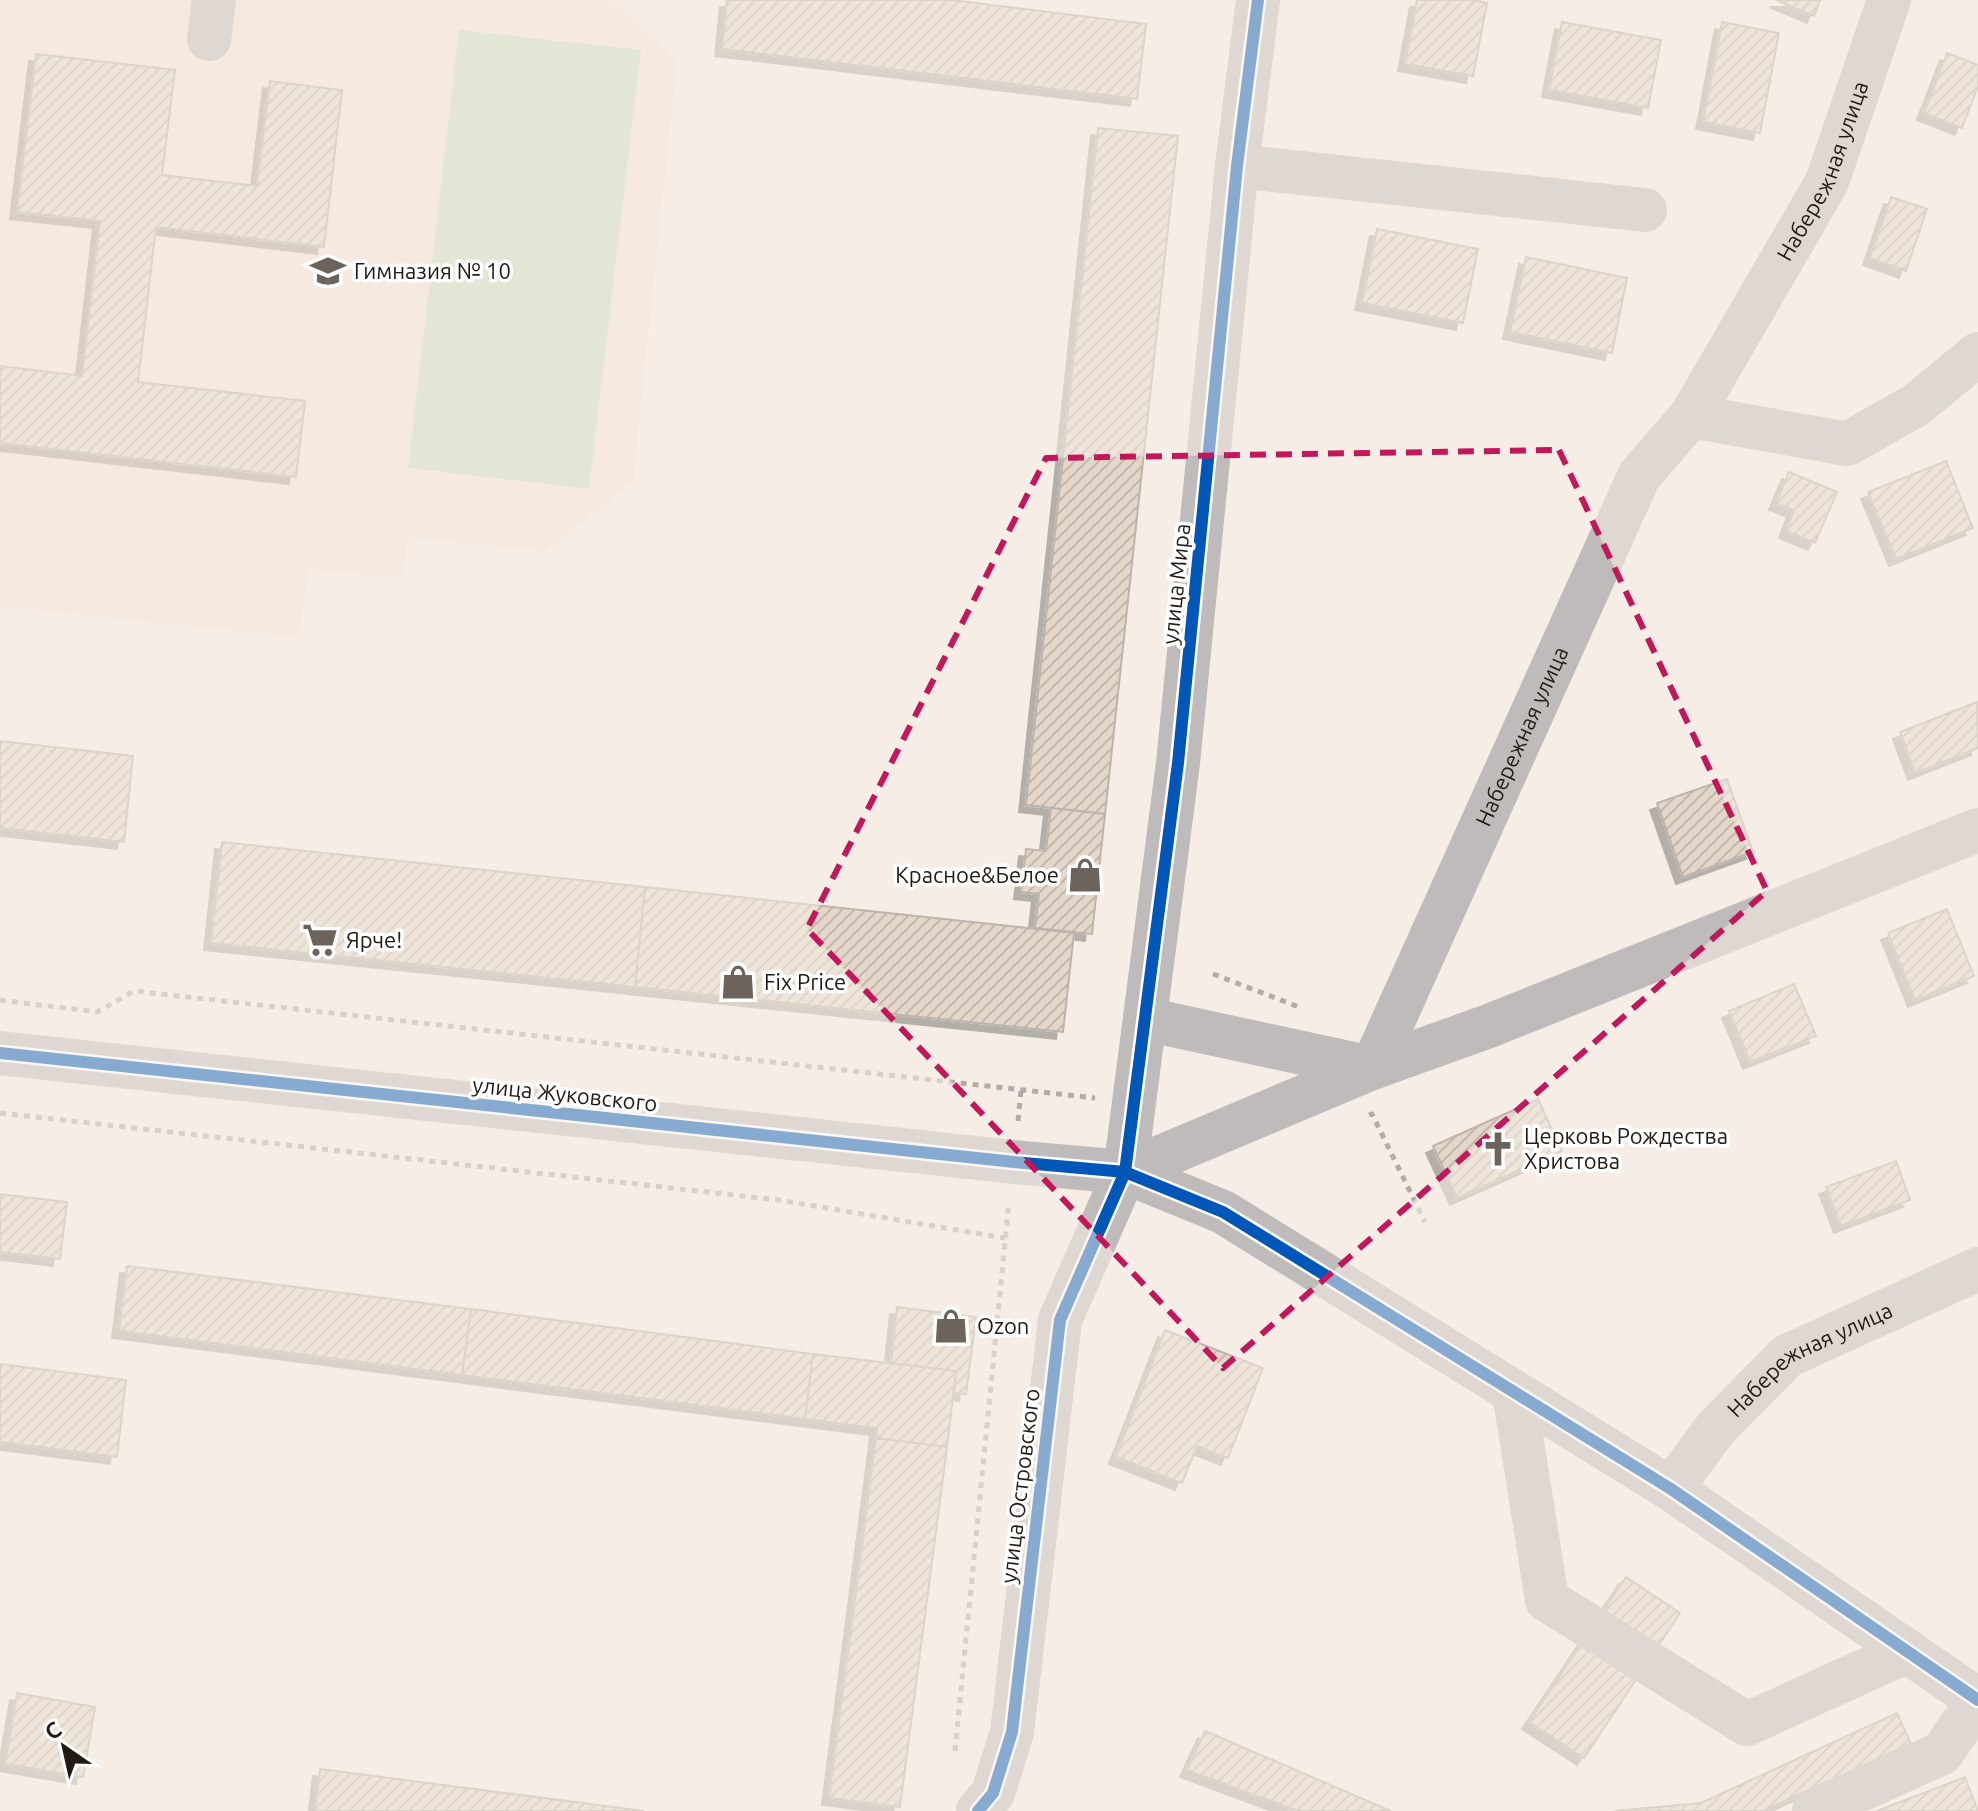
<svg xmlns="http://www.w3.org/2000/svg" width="1978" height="1811" font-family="Ubuntu,sans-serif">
  <defs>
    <pattern id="building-hatch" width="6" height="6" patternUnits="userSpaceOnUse" patternTransform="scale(2)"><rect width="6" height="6" fill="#e4d7ca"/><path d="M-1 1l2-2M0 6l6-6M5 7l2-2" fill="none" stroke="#c3b8ac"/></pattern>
    <filter id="shadow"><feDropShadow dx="-7" dy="7" stdDeviation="0" flood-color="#0004"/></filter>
  </defs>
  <rect width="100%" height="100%" fill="#f6eee6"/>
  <path fill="#f4e2da" d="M0 0H610L677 62 633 481 546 551 408 537 404 578 308 569 300 637 0 606Z"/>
  <path fill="#cddbc0" d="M459 30 641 50 589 489 408 468Z"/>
  <path fill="url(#building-hatch)" stroke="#bcb4ac" stroke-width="2" filter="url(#shadow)" d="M727 0H952L1146 24 1137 99 722 49Z
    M1417 0H1472L1487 3 1473 76 1405 64Z
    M1776 0H1820L1814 16Z
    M1562 22 1661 40 1648 108 1549 90Z
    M1722 22 1779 33 1760 133 1703 122Z
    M1947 53 1978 65V86L1962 128 1924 113Z
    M36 54 175 70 162 175 257 186 270 81 342 90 324 247 156 227 138 382 305 401 296 477 0 443V366L82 376 100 221 17 212Z
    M1098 128 1178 136 1105 814 1026 805Z
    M1891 197 1927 209 1906 271 1870 258Z
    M1377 229 1478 249 1463 323 1362 303Z
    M1526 257 1627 278 1612 353 1510 332Z
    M1946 461 1973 528 1896 559 1868 492Z
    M1789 472 1837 492 1815 543 1786 531 1794 510 1776 503Z
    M1977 702 1978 748 1915 773 1900 732Z
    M0 741 133 756 124 842 0 828Z
    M1727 779 1753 852 1683 877 1657 803Z
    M1051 808 1105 814 1092 934 1035 928 1039 894 1021 892 1026 849 1046 851Z
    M222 842 645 887 635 987 211 943Z
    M645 887 1074 933 1063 1032 635 987Z
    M1947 909 1974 976 1915 1000 1888 933Z
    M1794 984 1816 1036 1750 1062 1729 1011Z
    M1538 1099 1562 1151 1457 1198 1433 1146Z
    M1896 1161 1910 1200 1841 1226 1826 1187Z
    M0 1194 67 1202 60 1259 0 1252Z
    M127 1266 471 1309 462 1375 119 1331Z
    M897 1307 976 1317 966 1394 954 1393 956 1371 891 1363Z
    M471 1309 813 1354 805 1419 462 1375Z
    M1165 1330 1263 1368 1228 1458 1197 1446 1182 1483 1116 1457Z
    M813 1354 956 1371 947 1447 876 1438 877 1428 805 1419Z
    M0 1364 126 1380 117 1457 0 1442Z
    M876 1438 947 1447 900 1807 829 1798Z
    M1626 1577 1680 1613 1584 1758 1529 1722Z
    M17 1693 95 1707 83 1777 5 1764Z
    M1897 1713 1911 1744 1763 1811H1614L1701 1803Z
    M1205 1731 1391 1811H1298L1187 1770Z
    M320 1769 644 1811H315Z
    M1965 1777 1978 1811H1877Z"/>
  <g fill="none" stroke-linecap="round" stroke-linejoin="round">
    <path stroke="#b1acaa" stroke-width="5" stroke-dasharray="6 6" stroke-linecap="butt" d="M1213 974 1299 1007
      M0 1000 97 1012 134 991 1095 1098
      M0 1113 779 1200 1005 1238
      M1369 1115 1372 1114 1425 1222
      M1018 1121 1021 1090
      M955 1751 1009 1202"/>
    <g stroke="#c0bbbb" stroke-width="44">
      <path d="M209 39 214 0"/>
      <path d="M1237 166 1645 210"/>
      <path d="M1691 416 1847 444 1916 405 1978 354"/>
      <path d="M1145 1019 1372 1068"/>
      <path d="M0 1053 1014 1162 1125 1172 1223 1212 1671 1489 1978 1700"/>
      <path id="s1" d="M1372 1068 1639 476 1691 416 1827 182 1889 0"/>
      <path d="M1125 1172 1372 1068 1489 1026 1978 830"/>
      <path d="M1514 1392 1547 1600 1747 1724 1908 1651"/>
      <path id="s2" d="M1671 1489 1716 1428 1787 1356 1978 1269"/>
      <path d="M978 1811 993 1793 1012 1732 1060 1320 1125 1172 1178 763 1237 166 1258 0"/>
      <path d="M1814 1811 1942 1753 1978 1700"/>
    </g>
    <g stroke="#fff" stroke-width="17">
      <path id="cycleway" d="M0 1053 1014 1162 1125 1172 1223 1212 1671 1489 1978 1700
        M978 1811 993 1793 1012 1732 1060 1320 1125 1172 1178 763 1237 166 1258 0"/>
    </g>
    <use href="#cycleway" stroke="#0057b8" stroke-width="12"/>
  </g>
  <path d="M0 0H1978V1811H0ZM1559 450 1767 891 1223 1368 807 929 1046 458Z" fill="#f6eee6" fill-opacity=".55" fill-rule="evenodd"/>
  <path fill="none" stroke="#c2185b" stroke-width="6" stroke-dasharray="16 10" stroke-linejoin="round" d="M1559 450 1767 891 1223 1368 807 929 1046 458Z"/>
  <defs>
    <g id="school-bare" transform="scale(2.76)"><path d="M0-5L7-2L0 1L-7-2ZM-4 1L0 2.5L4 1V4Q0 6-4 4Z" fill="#6c645c" stroke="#fff" stroke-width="2.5" paint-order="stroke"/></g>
    <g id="shop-bare" transform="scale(2.76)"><path d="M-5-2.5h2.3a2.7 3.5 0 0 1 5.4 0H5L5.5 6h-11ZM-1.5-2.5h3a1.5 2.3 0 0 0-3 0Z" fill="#6c645c" stroke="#fff" stroke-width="2.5" paint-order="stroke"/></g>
    <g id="supermarket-bare" transform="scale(2.76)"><path d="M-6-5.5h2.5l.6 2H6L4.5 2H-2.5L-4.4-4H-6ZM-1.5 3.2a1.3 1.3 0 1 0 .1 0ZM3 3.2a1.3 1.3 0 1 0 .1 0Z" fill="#6c645c" stroke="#fff" stroke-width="2.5" paint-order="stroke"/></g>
    <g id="church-bare" transform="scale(2.76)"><path d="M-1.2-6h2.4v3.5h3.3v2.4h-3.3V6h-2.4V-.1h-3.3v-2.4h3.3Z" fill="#6c645c" stroke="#fff" stroke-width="2.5" paint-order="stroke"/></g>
  </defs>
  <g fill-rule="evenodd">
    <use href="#school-bare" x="328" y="271"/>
    <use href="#shop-bare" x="1085" y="875"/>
    <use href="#supermarket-bare" x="320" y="940"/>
    <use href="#shop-bare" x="738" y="982"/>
    <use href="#church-bare" x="1498" y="1149"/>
    <use href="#shop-bare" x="951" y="1326"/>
  </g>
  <g text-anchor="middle" stroke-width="7" stroke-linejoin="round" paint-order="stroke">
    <g font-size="22" fill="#221a12" stroke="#fff">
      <text dy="8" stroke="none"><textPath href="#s1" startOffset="1008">Набережная улица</textPath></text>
      <text transform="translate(1176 584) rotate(-84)" y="8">улица Мира</text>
      <text dy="8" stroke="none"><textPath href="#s1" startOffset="364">Набережная улица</textPath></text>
      <text transform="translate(565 1094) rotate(6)" y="8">улица Жуковского</text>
      <text dy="8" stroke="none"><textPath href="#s2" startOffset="194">Набережная улица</textPath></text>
      <text transform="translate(1020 1486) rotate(-83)" y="8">улица Островского</text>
    </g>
    <g font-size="22" fill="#221a12" stroke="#fff" text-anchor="start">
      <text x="354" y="279">Гимназия № 10</text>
      <text x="1059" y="883" text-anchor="end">Красное&amp;Белое</text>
      <text x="346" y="948">Ярче!</text>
      <text x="764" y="990">Fix Price</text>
      <text x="1524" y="1144">Церковь Рождества<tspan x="1524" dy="25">Христова</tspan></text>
      <text x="977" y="1334">Ozon</text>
    </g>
  </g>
  <g transform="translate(64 1747) rotate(326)" stroke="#ffffff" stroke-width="6" paint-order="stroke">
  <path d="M0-6L14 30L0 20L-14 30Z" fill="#221a12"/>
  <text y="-12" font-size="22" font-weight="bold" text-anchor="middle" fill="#221a12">С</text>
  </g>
</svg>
